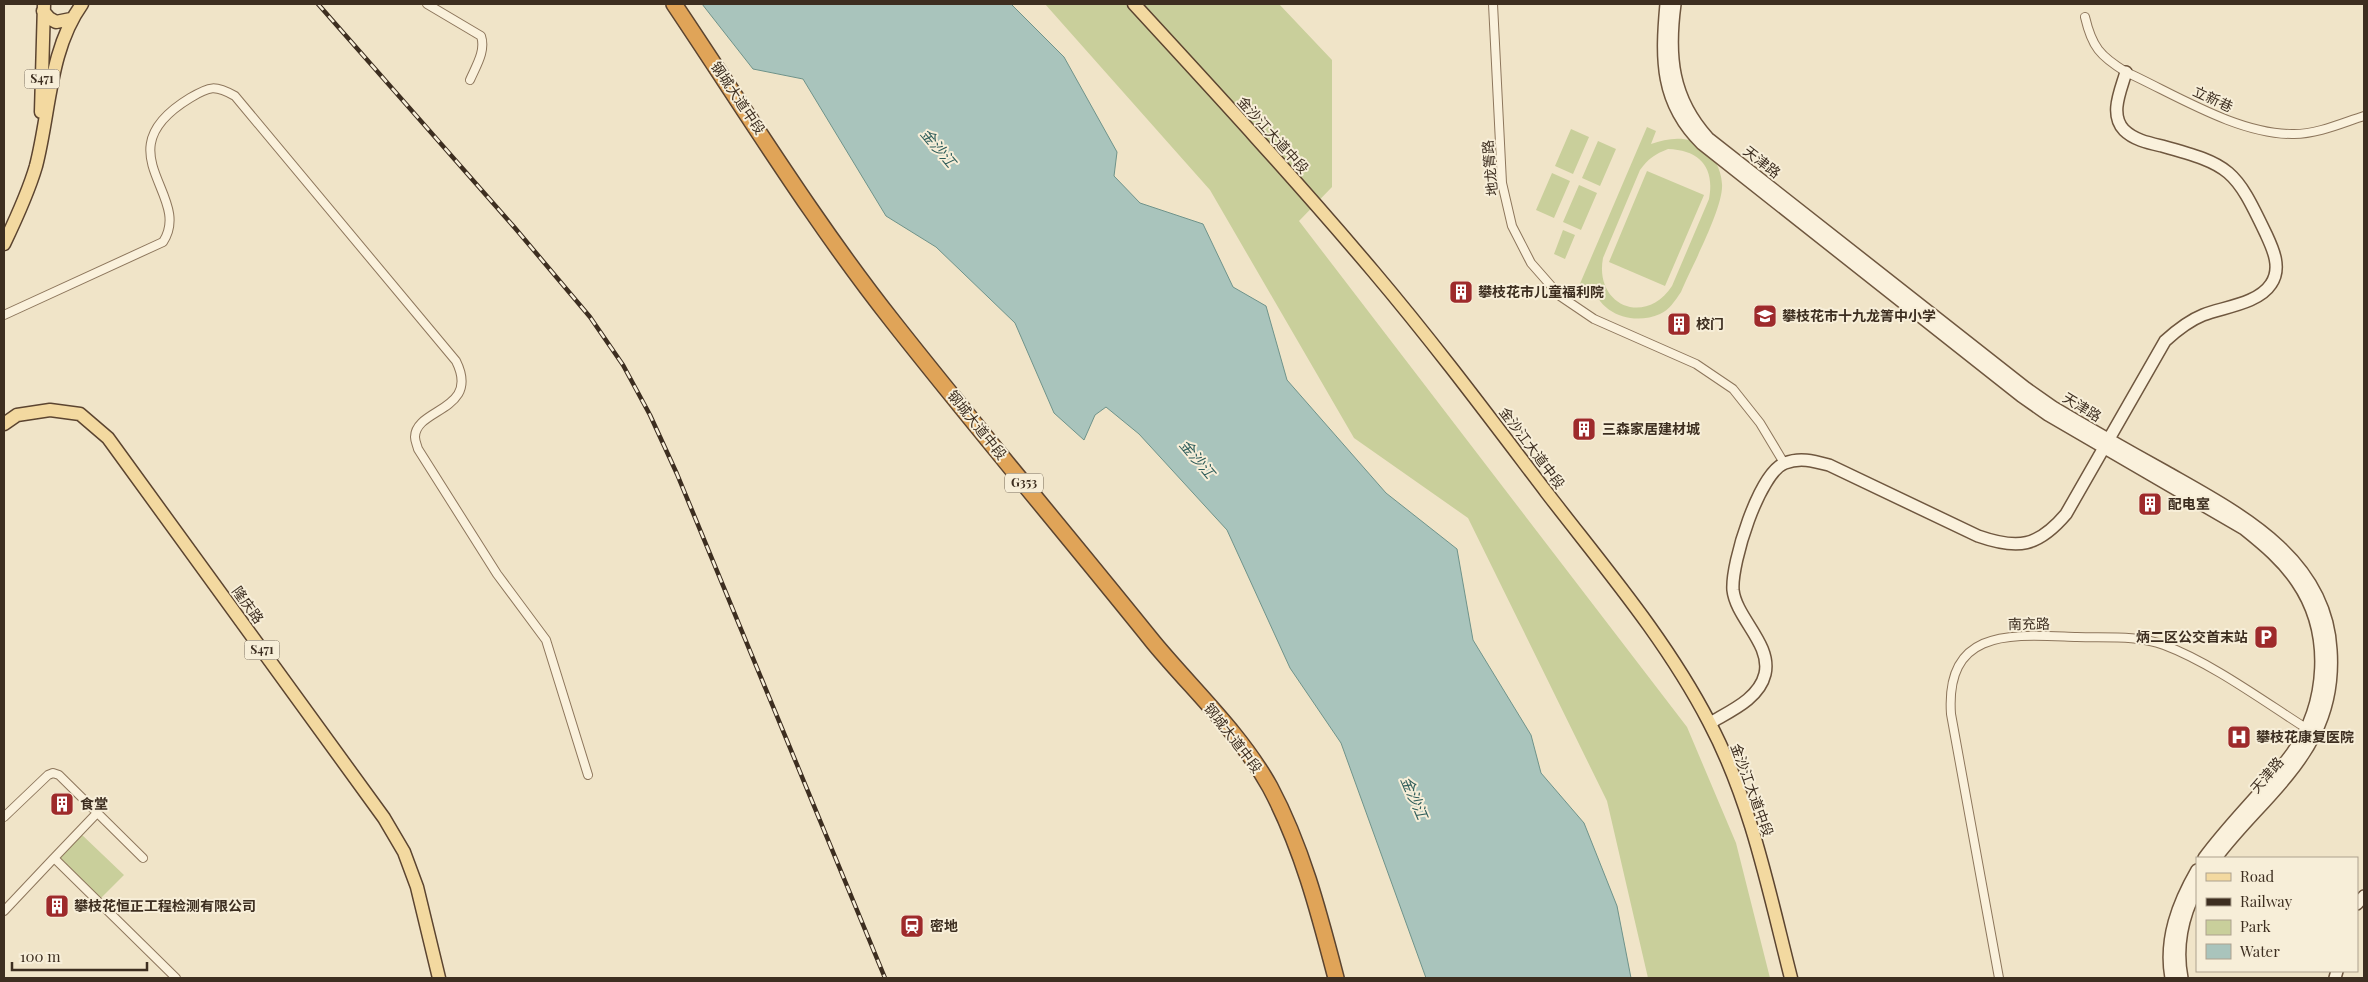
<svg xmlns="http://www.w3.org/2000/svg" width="2368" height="982" font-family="'Playfair Display','Noto Sans SC',serif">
  <rect width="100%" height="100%" fill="#f0e4c8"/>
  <path fill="#c9cf9b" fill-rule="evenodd" d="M1045 4H1279L1332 60V187L1299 221 1687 727 1736 843 1770 978H1648L1607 801 1468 518 1354 438 1210 190Z
    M1647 127 1656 131 1651 144C1668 138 1688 135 1703 147 1714 157 1721 168 1722 184 1724 207 1691 268 1681 292 1675 301 1669 310 1660 314 1633 326 1598 314 1592 283L1589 290 1579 286ZM1668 149C1700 150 1715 168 1709 199L1672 286C1645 327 1594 305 1603 258L1640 170C1648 159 1655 154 1668 149Z
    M1571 129 1589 137 1573 174 1555 166Z
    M1598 141 1616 149 1600 186 1582 178Z
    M1647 171 1704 195 1665 286 1609 262Z
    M1552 173 1570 181 1554 218 1536 210Z
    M1579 185 1597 193 1581 230 1563 222Z
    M1563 230 1575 235 1565 259 1554 254Z
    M80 833 124 875 99 900 56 858Z"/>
  <path fill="#a9c4bc" stroke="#6f938a" d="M702 4H1011L1064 57 1117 152 1114 176 1140 203 1203 224 1233 287 1266 306 1287 380 1386 493 1457 549 1473 640 1531 735 1541 773 1584 823 1617 906 1631 978H1426L1341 743 1290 668 1227 530 1139 434 1106 407 1095 415 1084 440 1054 413 1015 323 936 247 886 216 803 79 753 69Z"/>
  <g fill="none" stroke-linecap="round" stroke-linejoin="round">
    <g stroke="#8d765c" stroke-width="10">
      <path id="street" d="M427 4 481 36C486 51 476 66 470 80
        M1493 4 1502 183 1512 226 1531 263 1560 296 1594 319 1696 364 1733 389 1760 423 1784 463
        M2085 17C2092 47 2100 56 2126 72 2176 95 2239 135 2294 134 2318 134 2342 123 2364 116
        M4 315 163 242C194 195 101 152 190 98 210 86 215 85 235 96L456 361C481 411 415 408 415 437 415 441 417 445 418 449L497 574 546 640 588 775
        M4 817 48 775 53 773 59 775 143 858
        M54 858 97 813
        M4 911 54 858 176 978
        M1999 978 1951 714C1945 626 2014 635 2077 637 2106 638 2137 635 2164 645 2212 663 2266 703 2309 730"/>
    </g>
    <g stroke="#6f573f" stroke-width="14">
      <path id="secondary" d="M1666 4C1661 59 1660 103 1702 144L2021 396 2048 415 2244 529C2264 545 2283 561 2297 582 2332 633 2327 704 2292 753 2265 790 2231 821 2204 858
        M1675 4C1668 56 1672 98 1708 138L2026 388 2053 407C2090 429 2127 450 2165 471 2237 512 2326 556 2331 650 2333 680 2328 708 2315 734 2292 781 2247 816 2216 858
        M1710 723C1730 711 1759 699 1765 674 1772 644 1736 618 1733 590 1731 563 1759 473 1785 463 1800 457 1814 461 1829 465L1978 536C2018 550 2038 547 2066 514L2165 341C2177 330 2188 321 2203 315 2223 307 2258 304 2271 284 2282 268 2273 249 2266 234 2235 169 2231 165 2162 146 2149 143 2134 140 2124 130 2109 114 2121 90 2126 72
        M2357 904 2364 896
        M2171 978C2164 939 2178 903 2197 870
        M2182 978C2176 948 2182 916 2197 889
        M2335 978 2337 971"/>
    </g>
    <g stroke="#5b4430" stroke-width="15">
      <path id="primary" d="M1134 4C1215 92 1296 180 1373 271 1434 343 1490 418 1547 493 1604 567 1666 639 1709 722 1751 801 1769 892 1791 978
        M43 11 49 18 56 22 71 19
        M41 112 44 4
        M4 244C15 221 29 190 36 166 50 112 49 50 82 4
        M4 424 17 415 50 410 80 414 108 438 384 818 404 852 417 887 439 978"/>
    </g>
    <g stroke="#5b4430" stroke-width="18">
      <path id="highway" d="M674 4C746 111 814 222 894 323 979 431 1068 536 1154 643 1193 690 1240 733 1270 787 1302 847 1319 913 1336 978"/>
    </g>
    <use href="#street" stroke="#faf1dc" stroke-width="8"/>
    <use href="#secondary" stroke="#faf1dc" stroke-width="11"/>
    <use href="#primary" stroke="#f3d9a0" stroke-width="12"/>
    <use href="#highway" stroke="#e0a458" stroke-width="15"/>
    <g stroke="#3d2e20" stroke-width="4.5">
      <path id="rail" d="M318 4 515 228 590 317 623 365 650 415 677 474 885 978"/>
    </g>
    <use href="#rail" stroke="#f7eed8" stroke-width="2.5" stroke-dasharray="8" stroke-linecap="butt"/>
  </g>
  <defs>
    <g id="building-square" transform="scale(1.25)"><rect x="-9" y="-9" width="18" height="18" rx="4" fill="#9e2a2b" stroke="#f7eed8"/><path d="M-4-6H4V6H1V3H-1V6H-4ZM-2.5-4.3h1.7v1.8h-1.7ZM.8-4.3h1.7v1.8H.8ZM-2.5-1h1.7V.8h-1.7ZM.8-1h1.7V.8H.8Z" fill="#fff"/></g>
    <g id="school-square" transform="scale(1.25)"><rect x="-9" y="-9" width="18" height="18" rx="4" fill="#9e2a2b" stroke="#f7eed8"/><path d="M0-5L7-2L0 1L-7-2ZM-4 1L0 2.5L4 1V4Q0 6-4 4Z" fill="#fff"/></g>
    <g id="parking-square" transform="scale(1.25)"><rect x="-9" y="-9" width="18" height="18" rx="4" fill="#9e2a2b" stroke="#f7eed8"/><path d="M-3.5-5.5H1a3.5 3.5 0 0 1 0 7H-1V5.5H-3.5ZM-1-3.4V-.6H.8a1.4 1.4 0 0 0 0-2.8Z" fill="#fff"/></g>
    <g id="hospital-square" transform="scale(1.25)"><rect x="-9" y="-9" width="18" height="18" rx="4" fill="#9e2a2b" stroke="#f7eed8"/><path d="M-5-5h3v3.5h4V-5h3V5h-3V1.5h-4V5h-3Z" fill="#fff"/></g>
    <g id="station-square" transform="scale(1.25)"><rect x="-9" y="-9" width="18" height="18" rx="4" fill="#9e2a2b" stroke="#f7eed8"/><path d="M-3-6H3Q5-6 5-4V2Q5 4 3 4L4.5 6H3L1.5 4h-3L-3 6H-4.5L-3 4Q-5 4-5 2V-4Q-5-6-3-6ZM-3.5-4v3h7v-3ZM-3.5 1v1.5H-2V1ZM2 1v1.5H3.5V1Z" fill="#fff"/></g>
  </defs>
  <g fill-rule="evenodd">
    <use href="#building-square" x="1461" y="292"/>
    <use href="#school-square" x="1765" y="316"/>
    <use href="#building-square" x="1679" y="324"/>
    <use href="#building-square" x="1584" y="429"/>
    <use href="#building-square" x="2150" y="504"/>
    <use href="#parking-square" x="2266" y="637"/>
    <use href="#hospital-square" x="2239" y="737"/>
    <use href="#building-square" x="62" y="804"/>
    <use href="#building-square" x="57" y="906"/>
    <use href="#station-square" x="912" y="926"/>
  </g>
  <g text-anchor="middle" stroke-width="4" stroke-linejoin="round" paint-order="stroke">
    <g fill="#f7eed8" stroke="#756857" stroke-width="1">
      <rect x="24.5" y="69.5" width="35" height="19" rx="4"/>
      <rect x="1005" y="473.5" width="38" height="19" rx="4"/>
      <rect x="244.5" y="640.5" width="35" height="19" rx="4"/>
    </g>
    <g font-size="12" font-weight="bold" fill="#3d2e20">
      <text x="42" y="83">S471</text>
      <text x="1024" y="487">G353</text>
      <text x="262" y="654">S471</text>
    </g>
    <g font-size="14" fill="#3d2e20" stroke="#f7eed8">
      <text transform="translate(738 98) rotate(56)" y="5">钢城大道中段</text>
      <text transform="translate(2213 99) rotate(25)" y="5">立新巷</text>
      <text transform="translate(1273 135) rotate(48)" y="5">金沙江大道中段</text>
      <text transform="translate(1762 162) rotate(38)" y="5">天津路</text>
      <text transform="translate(1490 168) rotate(-95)" y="5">地龙箐路</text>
      <text transform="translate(2082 407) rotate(31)" y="5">天津路</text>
      <text transform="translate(977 425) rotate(51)" y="5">钢城大道中段</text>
      <text transform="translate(1532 448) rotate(53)" y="5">金沙江大道中段</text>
      <text transform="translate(248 605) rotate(54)" y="5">隆庆路</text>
      <text transform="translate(2029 624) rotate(-1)" y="5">南充路</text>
      <text transform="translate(1233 738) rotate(52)" y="5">钢城大道中段</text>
      <text transform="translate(2267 775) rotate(-49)" y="5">天津路</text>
      <text transform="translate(1752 790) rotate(70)" y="5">金沙江大道中段</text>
    </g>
    <g font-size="14" font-weight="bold" fill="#3d2e20" stroke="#f7eed8" text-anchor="start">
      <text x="1478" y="297">攀枝花市儿童福利院</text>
      <text x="1782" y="321">攀枝花市十九龙箐中小学</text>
      <text x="1696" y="329">校门</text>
      <text x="1602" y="434">三森家居建材城</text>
      <text x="2168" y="509">配电室</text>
      <text x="2248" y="642" text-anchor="end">炳二区公交首末站</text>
      <text x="2256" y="742">攀枝花康复医院</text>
      <text x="80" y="809">食堂</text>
      <text x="74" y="911">攀枝花恒正工程检测有限公司</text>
      <text x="930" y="931">密地</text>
    </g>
    <g font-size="15" font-style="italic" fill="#2f5d5a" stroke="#f7eed8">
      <text transform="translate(938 148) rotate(50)" y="5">金沙江</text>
      <text transform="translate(1197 459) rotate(50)" y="5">金沙江</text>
      <text transform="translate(1414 798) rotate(67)" y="5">金沙江</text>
    </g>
  </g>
  <rect width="2368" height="982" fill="none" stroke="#3d2e20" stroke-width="10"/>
  <rect x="2196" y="857" width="162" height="115" fill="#f7eed8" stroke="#ada18e"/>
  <rect x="2206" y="873" width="25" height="8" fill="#f3d9a0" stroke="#ada18e"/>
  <text x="2240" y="882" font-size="15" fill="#3d2e20">Road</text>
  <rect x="2206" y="898" width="25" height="8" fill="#3d2e20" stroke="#ada18e"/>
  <text x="2240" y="907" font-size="15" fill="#3d2e20">Railway</text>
  <rect x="2206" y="920" width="25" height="15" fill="#c9cf9b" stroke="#ada18e"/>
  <text x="2240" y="932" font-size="15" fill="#3d2e20">Park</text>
  <rect x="2206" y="944" width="25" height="15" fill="#a9c4bc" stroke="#ada18e"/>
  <text x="2240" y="957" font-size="15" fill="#3d2e20">Water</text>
  <path d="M12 962v8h135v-8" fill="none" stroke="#3d2e20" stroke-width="2.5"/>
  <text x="20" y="962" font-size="15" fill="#3d2e20" stroke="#f7eed8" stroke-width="4" paint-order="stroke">100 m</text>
</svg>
